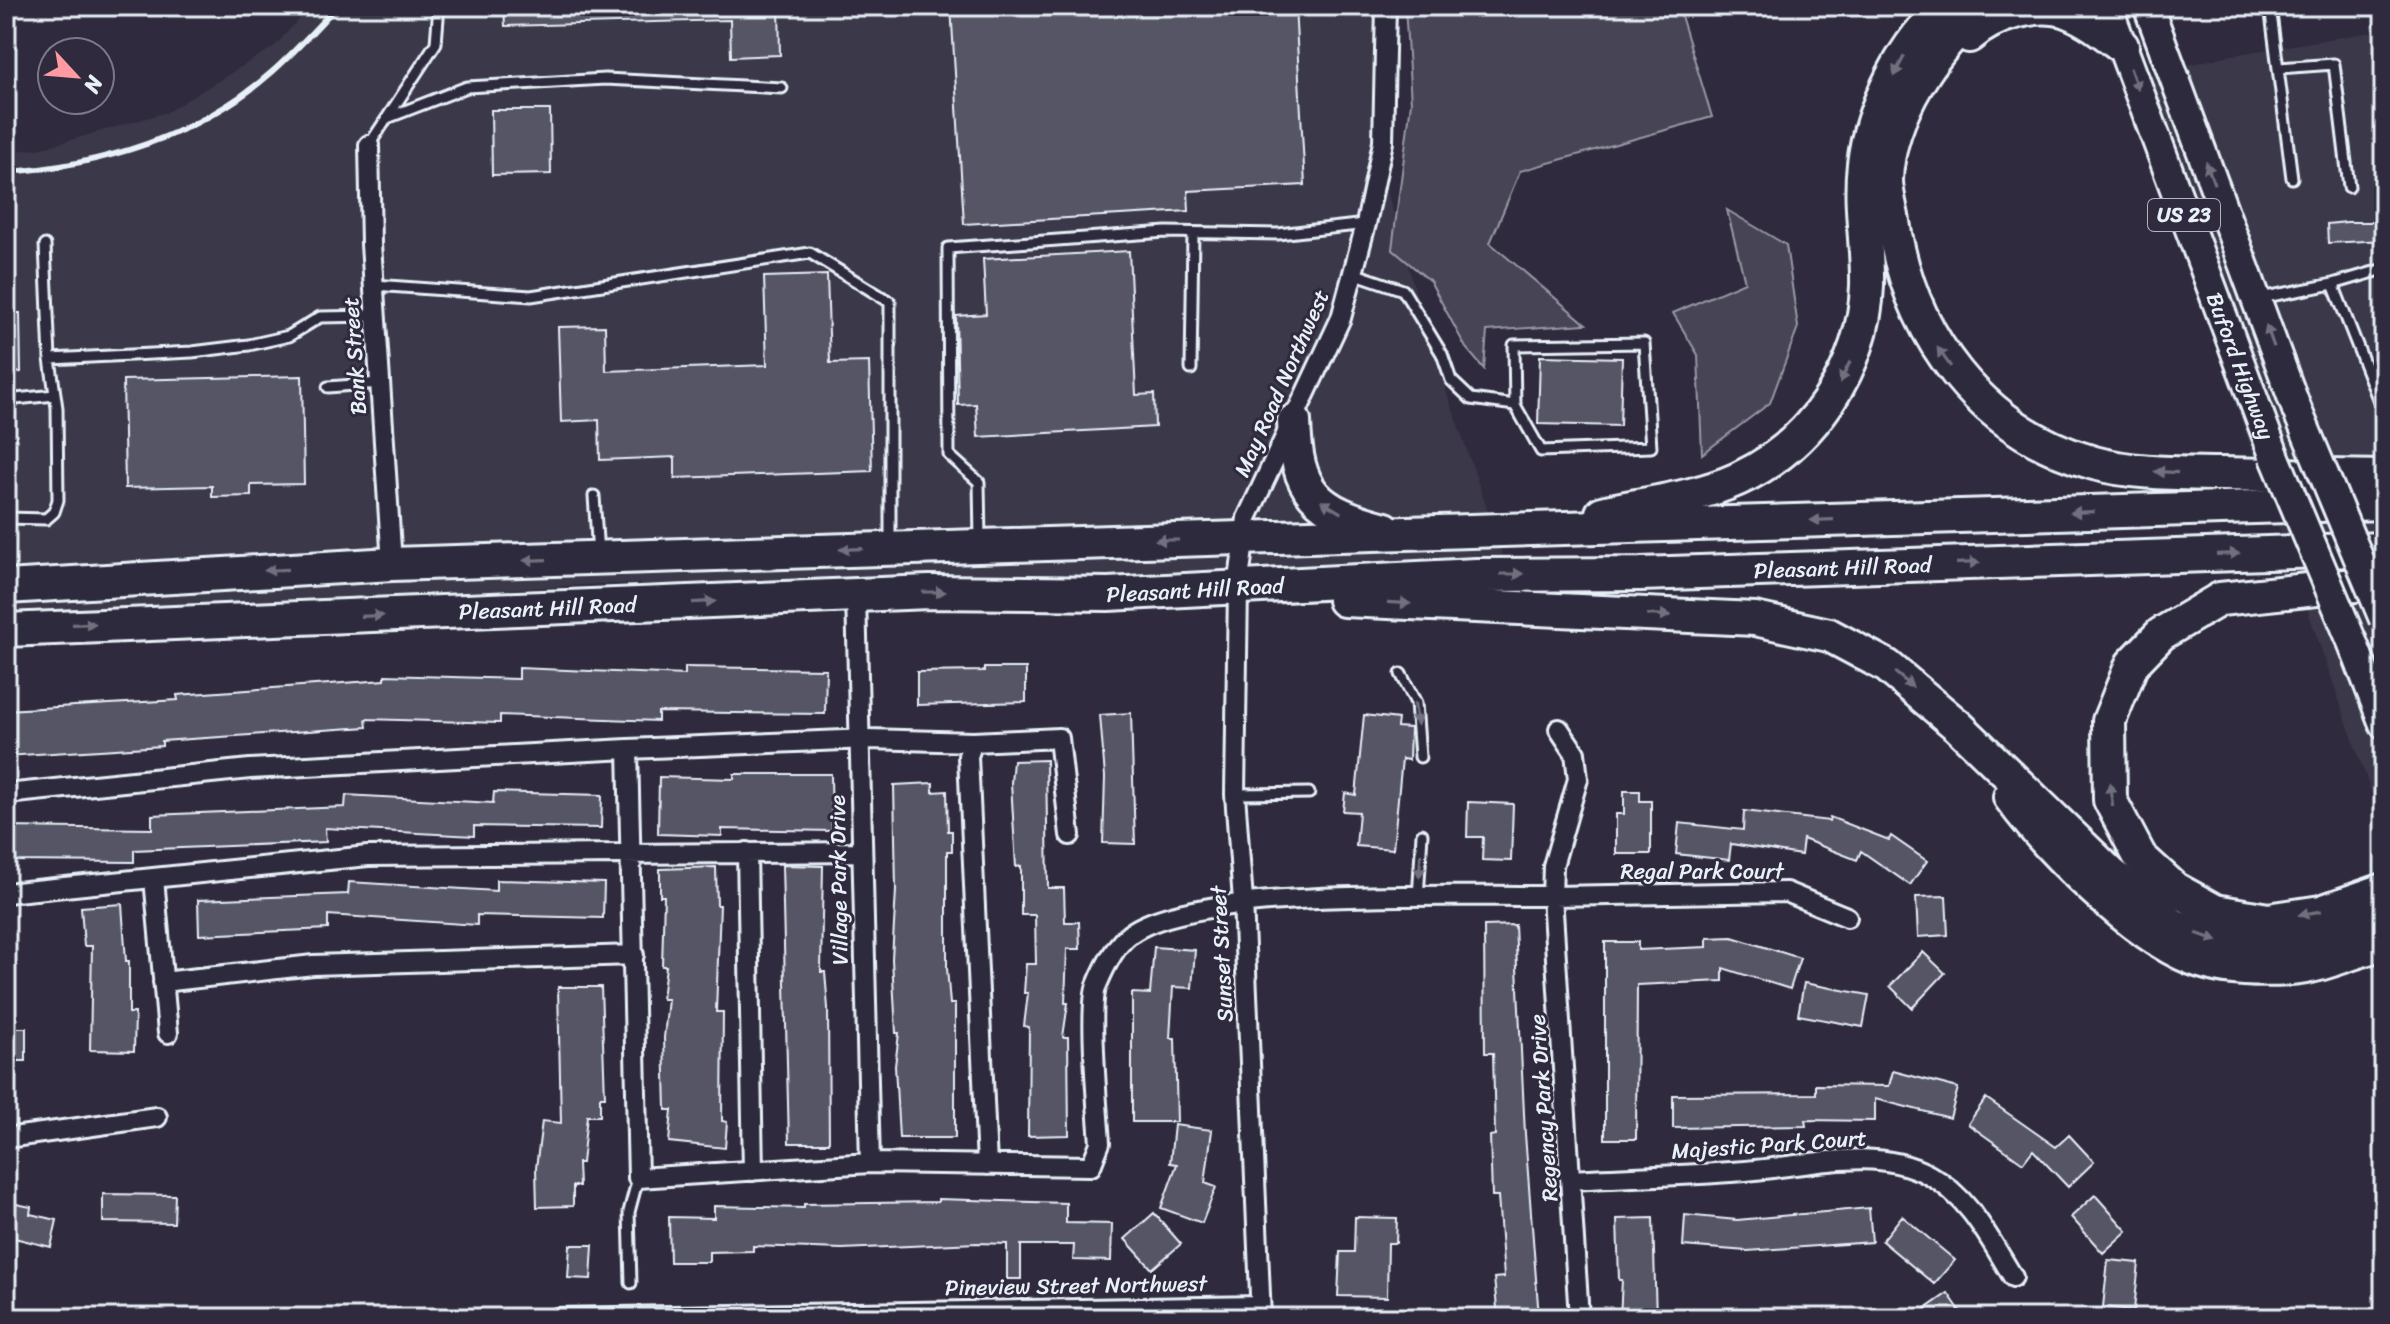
<svg xmlns="http://www.w3.org/2000/svg" width="2390" height="1324" font-family="Sriracha,sans-serif">
  <rect width="100%" height="100%" fill="#2f2a3d"/>
  <filter id="ink" filterUnits="userSpaceOnUse"><feTurbulence type="fractalNoise" baseFrequency=".0125" numOctaves="2"/><feDisplacementMap in="SourceGraphic" scale="16" xChannelSelector="R" yChannelSelector="G"/><feConvolveMatrix kernelMatrix="1 2 1 2 8 2 1 2 1" color-interpolation-filters="sRGB"/></filter>
  <g filter="url(#ink)">
    <path fill="#3b3749" d="M310 6H1386L1384 180 1431 346 1514 587 600 584 6 620V151L39 149 167 112 275 46Z
      M2384 30V829L2123 81 2226 56Z"/>
    <path fill="#464455" stroke="#979aa6" stroke-width="2" d="M1405 6H1678L1712 117 1520 171 1490 243 1586 324 1487 331 1484 369 1466 348 1430 281 1392 249 1411 103Z
      M1727 210 1786 245 1798 327 1770 403 1702 454 1698 355 1673 313 1745 282Z"/>
    <path fill="#575565" stroke="#e8f1f8" stroke-width="2" d="M504 6H779L780 55 731 57 730 20 505 26Z
      M951 6H1295L1305 185 1188 191 1189 211 964 224Z
      M491 110H550L551 174 492 175Z
      M2347 222H2384V240L2328 243 2327 224Z
      M1129 251 1136 395 1154 394 1155 427 978 437 976 404 958 405 956 316 986 314 983 259Z
      M827 275 830 363 869 362 872 471 675 478V457L600 460 599 420 561 422 558 327 605 326 606 371 767 365 764 277Z
      M6 313H20L21 372 6 373Z
      M1540 356 1622 358 1620 426 1538 424Z
      M302 376 304 484 251 485V496L212 497V486L125 488 123 380Z
      M685 667 826 669 825 714 658 712V721L500 715V723L366 719 367 727 162 741V746L6 756V710L178 700 177 695 385 680V675L519 679V668L685 675Z
      M984 668H1026V702L917 705V672L984 671Z
      M1131 713 1135 844 1103 843 1105 777 1100 715Z
      M1364 715 1398 719 1397 727 1410 728 1409 760 1402 759 1393 849 1356 846 1359 812 1343 811 1345 793 1356 795Z
      M1046 760 1048 888H1064L1065 922H1079L1080 949H1067L1065 1003H1068L1063 1037H1068L1069 1135 1028 1136 1029 1027 1024 1026 1028 993H1024L1026 964H1036L1035 915H1021V866L1016 867 1011 783 1013 761Z
      M734 774H831L832 831 722 829V836L658 834 659 777 734 779Z
      M933 783V792L947 791 948 831H952V851H947V968L950 1004H955V1138H899L895 1066 899 1033H896L892 959 896 890 894 785Z
      M1624 791H1640V801H1651V854H1616V814H1624Z
      M494 792 602 795 601 828 474 826V836L325 828 326 842 134 850V862L6 861V827L152 829V815L345 807 346 795 493 803Z
      M1468 802 1513 804 1511 861 1482 860 1483 837H1467Z
      M1744 811 1829 821 1830 817 1889 840 1891 836 1927 861 1910 885 1861 851 1857 860 1803 839 1801 855 1731 844 1729 860 1676 854 1679 823 1743 830Z
      M782 865 823 866 821 972H825L828 1008 829 1143H789Z
      M716 867 717 905H720L716 1012H723L722 1121 727 1122 725 1148 669 1142 672 1110H666L664 1038 668 999H662L666 966H662L664 896H660V869Z
      M496 880 604 883 603 918 477 915V925L328 915V929L199 935 198 900 348 894 349 882 496 891Z
      M1946 896 1948 935 1918 937 1916 897Z
      M122 904 126 961H129V1013H135L134 1051 90 1050 92 946H84L81 907Z
      M1515 925 1525 1134 1539 1318H1498L1494 1278 1504 1277 1498 1196H1492L1490 1136 1495 1135 1493 1053H1485L1484 926Z
      M1732 937 1800 958 1790 989 1723 968V981L1637 985 1636 1139H1605V942H1638V950L1707 947V938Z
      M1154 947 1195 950 1192 988 1173 987 1170 1038H1175L1177 1122H1132V993L1150 994Z
      M1923 952 1945 973 1912 1008 1890 986Z
      M1804 983 1869 995 1863 1027 1798 1015Z
      M558 987H601L605 1097H600V1116H587L582 1163H578L579 1186H573V1206L537 1207 536 1168 542 1121 561 1123Z
      M6 1028H26V1061H6Z
      M1893 1071 1958 1088 1950 1118 1875 1099V1121L1805 1120 1806 1126 1673 1128V1095L1816 1094V1085L1889 1086Z
      M1986 1098 2056 1147 2069 1135 2094 1162 2068 1187 2033 1150 2023 1163 1968 1124Z
      M1174 1125 1212 1130 1205 1183 1216 1187 1202 1223 1161 1208 1177 1164 1170 1163Z
      M103 1194 175 1195 174 1223 103 1222Z
      M2095 1195 2127 1231 2103 1253 2071 1217Z
      M938 1199 1066 1203V1223L1112 1224 1111 1261 1073 1260 1074 1245H1021V1279H1007V1244L977 1243 842 1249 753 1246V1251L709 1252V1262H670L669 1217 714 1218V1206L804 1208V1204L938 1202Z
      M11 1203 31 1207 30 1214 57 1220 51 1247 6 1236Z
      M1869 1208 1872 1242 1747 1251 1683 1246 1685 1215 1737 1220Z
      M1154 1213 1181 1244 1152 1269 1125 1239Z
      M1902 1216 1955 1260 1934 1284 1882 1241Z
      M1355 1217 1397 1218 1396 1243H1388L1387 1297 1338 1296 1340 1252H1354Z
      M1653 1218 1656 1318H1620L1622 1280H1619L1617 1219Z
      M570 1245H593L591 1279 568 1278Z
      M2108 1260 2139 1263 2134 1310 2103 1307Z
      M1948 1293 1965 1318H1912Z"/>
    <g fill="none" stroke-linecap="round" stroke-linejoin="round">
      <g stroke="#e8f1f8" stroke-width="15">
        <path id="lane" d="M2270 6 2292 178
          M2279 68 2334 64 2349 187
          M387 118 436 43 439 6
          M369 145 387 118 467 87 605 79 782 88
          M45 245 50 359 192 352 249 345 289 336 320 317 376 316
          M1353 273 1403 290 1442 354 1451 380 1471 399 1515 405
          M2333 284 2384 269
          M374 285 531 296 810 253 890 302V545
          M2260 298 2333 284 2384 414
          M1644 343 1651 447 1541 451 1515 405 1514 345Z
          M1191 369 1193 233
          M328 387 380 383
          M6 400 55 395
          M594 496 598 554
          M6 518 46 519 54 512 58 500 57 408 50 359
          M980 540 979 482 949 455 948 248 1166 232 1278 234 1366 224
          M1401 674 1416 703 1420 757
          M1235 794 1309 793
          M1418 898 1422 834
          M631 1283 629 1212 638 1178"/>
      </g>
      <g stroke="#e8f1f8" stroke-width="24">
        <path id="street" d="M369 145 371 244 392 564
          M856 595 870 1163
          M1559 729 1575 753 1578 779 1553 866 1552 896 1786 892 1847 917
          M973 742 968 756 987 1165
          M628 749 638 1178 870 1163 1091 1166 1100 1143C1098 1115 1088 1006 1097 985 1104 968 1115 945 1130 934 1192 886 1465 897 1552 896L1579 1318
          M6 794 250 769 628 749 868 739 973 742 1059 738 1070 835
          M747 852 753 1171
          M154 878 168 1033
          M6 893 368 856 861 852
          M163 982 313 965 634 955
          M6 1138 157 1117
          M1572 1180C1633 1176 1694 1176 1755 1170 1811 1165 1876 1146 1929 1175 1970 1197 1990 1240 2013 1277
          M557 1318 1260 1306
          M1261 1318 1243 901 1235 794 1238 588 1247 518 1341 318 1366 224 1383 142 1386 6"/>
      </g>
      <g stroke="#e8f1f8" stroke-width="34">
        <g id="primary">
          <path id="s1" d="M2107 6 2274 455"/>
          <path d="M2148 6 2297 410"/>
          <path d="M2353 644 2384 724"/>
        </g>
      </g>
      <g stroke="#e8f1f8" stroke-width="38">
        <g id="highway">
          <path d="M1985 6C1936 43 1888 116 1886 180 1886 193 1891 209 1893 222 1910 335 1980 431 2094 463 2134 474 2179 473 2220 474 2275 475 2329 476 2384 477"/>
          <path d="M1969 36C1993 15 2038 0 2069 12 2089 20 2105 33 2122 46"/>
          <path d="M1294 421C1296 492 1315 511 1385 529"/>
          <path d="M1602 513C1647 503 1696 498 1738 479 1812 445 1864 367 1867 286 1868 246 1859 204 1864 164 1870 111 1904 39 1948 6"/>
          <path d="M2384 582 2220 599 2161 634 2132 664 2109 721 2110 800 2140 857 2175 889 2215 911 2268 920 2321 912 2384 890"/>
          <path d="M6 587 392 564 2384 503"/>
          <path d="M1344 600 1755 619 1829 635 1887 666 1958 726 2110 873 2173 925 2230 945 2286 949 2384 921"/>
          <path id="s2" d="M6 630 929 592 1108 594 1476 575 1640 574 2384 549"/>
          <path d="M2010 797C2048 849 2132 934 2192 958 2222 970 2259 971 2290 969 2322 967 2353 951 2384 943"/>
        </g>
      </g>
      <use href="#lane" stroke="#2f2a3d" stroke-width="9"/>
      <use href="#street" stroke="#2f2a3d" stroke-width="18"/>
      <use href="#primary" stroke="#2f2a3d" stroke-width="28"/>
      <use href="#highway" stroke="#2f2a3d" stroke-width="32"/>
      <path stroke="#e8f1f8" stroke-width="6" d="M6 172C100 166 200 136 272 72 295 52 316 28 337 6"/>
      <g stroke="#e8f1f8" stroke-width="34" stroke-linecap="butt">
        <path id="primary-bridge" d="M2297 410 2384 619
          M2274 455 2353 644"/>
      </g>
      <use href="#primary-bridge" stroke="#2f2a3d" stroke-width="28"/>
    </g>
    <defs><path id="oneway-solid" d="M-6-.8H1V-3.2L6.5 0L1 3.2V.8H-6Z" transform="scale(2)"/></defs>
    <g fill="#70707e">
      <use href="#oneway-solid" transform="translate(1899 66) rotate(118)"/>
      <use href="#oneway-solid" transform="translate(2134 79) rotate(70)"/>
      <use href="#oneway-solid" transform="translate(2210 173) rotate(-110)"/>
      <use href="#oneway-solid" transform="translate(2270 336) rotate(-110)"/>
      <use href="#oneway-solid" transform="translate(1944 357) rotate(-125)"/>
      <use href="#oneway-solid" transform="translate(1845 372) rotate(116)"/>
      <use href="#oneway-solid" transform="translate(2166 472) rotate(-177)"/>
      <use href="#oneway-solid" transform="translate(1331 507) rotate(-149)"/>
      <use href="#oneway-solid" transform="translate(2082 512) rotate(178)"/>
      <use href="#oneway-solid" transform="translate(1822 520) rotate(178)"/>
      <use href="#oneway-solid" transform="translate(1167 540) rotate(180)"/>
      <use href="#oneway-solid" transform="translate(851 549) rotate(178)"/>
      <use href="#oneway-solid" transform="translate(2228 554) rotate(-2)"/>
      <use href="#oneway-solid" transform="translate(535 560) rotate(178)"/>
      <use href="#oneway-solid" transform="translate(1968 563) rotate(-2)"/>
      <use href="#oneway-solid" transform="translate(276 570) rotate(177)"/>
      <use href="#oneway-solid" transform="translate(1512 574)"/>
      <use href="#oneway-solid" transform="translate(934 592)"/>
      <use href="#oneway-solid" transform="translate(704 602) rotate(-3)"/>
      <use href="#oneway-solid" transform="translate(1399 603) rotate(3)"/>
      <use href="#oneway-solid" transform="translate(1659 615) rotate(2)"/>
      <use href="#oneway-solid" transform="translate(372 616) rotate(-2)"/>
      <use href="#oneway-solid" transform="translate(84 624) rotate(-2)"/>
      <use href="#oneway-solid" transform="translate(1904 680) rotate(40)"/>
      <use href="#oneway-solid" transform="translate(1416 714) rotate(82)"/>
      <use href="#oneway-solid" transform="translate(2111 794) rotate(-98)"/>
      <use href="#oneway-solid" transform="translate(1420 866) rotate(93)"/>
      <use href="#oneway-solid" transform="translate(2310 913) rotate(170)"/>
      <use href="#oneway-solid" transform="translate(2207 937) rotate(20)"/>
    </g>
  </g>
  <g text-anchor="middle" stroke-width="6" stroke-linejoin="round" paint-order="stroke">
    <rect fill="#2f2a3d" stroke="#b0b5c0" stroke-width="2" x="2148" y="199" width="72" height="32" rx="6"/>
    <g font-size="20" font-weight="bold" fill="#e8f1f8">
      <text x="2184" y="222">US 23</text>
    </g>
    <g font-size="22" fill="#e8f1f8" stroke="#2f2a3d">
      <text transform="translate(354 356) rotate(-94)" y="8">Bank Street</text>
      <text dy="8" stroke="none"><textPath href="#s1" startOffset="384">Buford Highway</textPath></text>
      <text transform="translate(1281 383) rotate(-66)" y="8">May Road Northwest</text>
      <text dy="8" stroke="none"><textPath href="#s2" startOffset="1838">Pleasant Hill Road</textPath></text>
      <text dy="8" stroke="none"><textPath href="#s2" startOffset="1190">Pleasant Hill Road</textPath></text>
      <text dy="8" stroke="none"><textPath href="#s2" startOffset="542">Pleasant Hill Road</textPath></text>
      <text x="1702" y="879">Regal Park Court</text>
      <text transform="translate(838 880) rotate(-91)" y="8">Village Park Drive</text>
      <text transform="translate(1221 954) rotate(-93)" y="8">Sunset Street</text>
      <text transform="translate(1543 1108) rotate(-94)" y="8">Regency Park Drive</text>
      <text transform="translate(1769 1144) rotate(-4)" y="8">Majestic Park Court</text>
      <text transform="translate(1076 1285) rotate(-1)" y="8">Pineview Street Northwest</text>
    </g>
  </g>
  <rect width="2390" height="1324" fill="none" stroke="#2f2a3d" stroke-width="32"/>
  <rect x="16" y="16" width="2358" height="1292" fill="none" stroke="#e8f1f8" stroke-width="3" filter="url(#ink)"/>
  <g transform="translate(76 76) rotate(116)"><circle r="38" fill="#2f2a3d" stroke="#797a88" stroke-width="2"/>
  <path d="M0-6L14 30L0 20L-14 30Z" fill="#ff9aa2"/>
  <text y="-12" font-size="22" font-weight="bold" text-anchor="middle" fill="#e8f1f8">N</text>
  </g>
</svg>
